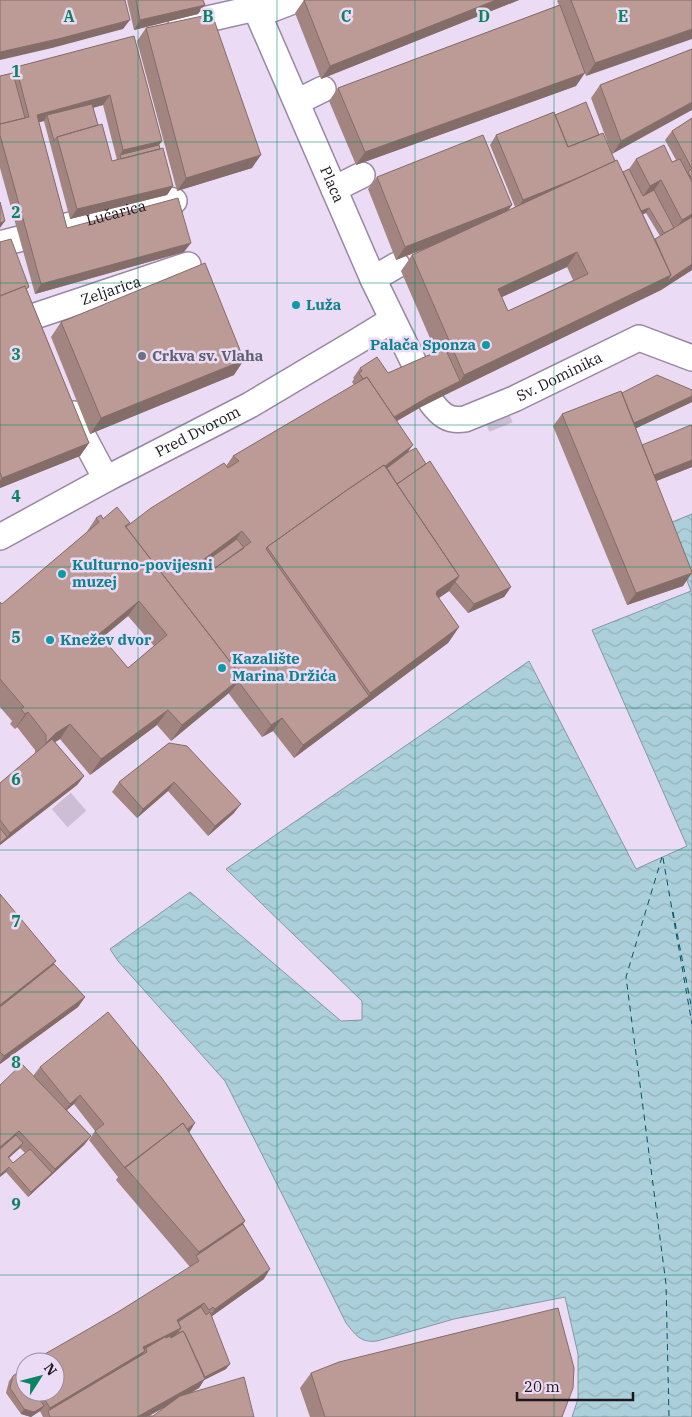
<svg xmlns="http://www.w3.org/2000/svg" width="692" height="1417" font-family="'IBM Plex Serif',serif">
  <defs>
    <pattern id="water-waves" width="16" height="10" patternUnits="userSpaceOnUse" patternTransform="scale(1.25)"><rect width="16" height="10" fill="#acd0db"/><path d="M0 5q4-4 8 0t8 0" fill="none" stroke="#93b2bc"/></pattern>
  </defs>
  <rect width="100%" height="100%" fill="#ecdbf5"/>
  <path fill="url(#water-waves)" stroke="#8198a3" d="M692 514V1417H572L578 1399V1354L565 1297 454 1319 377 1341C360 1343 356 1335 346 1323L285 1200 225 1081 118 961 110 949 190 892 341 1021 362 1020V1001L226 869 529 661 636 869 687 846 592 630 691 591 665 525Z"/>
  <g fill="none" stroke-linecap="round" stroke-linejoin="round">
    <path stroke="#035061" stroke-width="1" stroke-dasharray="6 5" stroke-linecap="butt" d="M662 857 626 977 666 1284 669 1417
      M663 858 692 1024
      M673 912 692 1010"/>
    <path stroke="#cdbdd5" stroke-width="25" stroke-dasharray="25 12" stroke-linecap="butt" d="M497 417 501 427
      M37 773 77 819"/>
    <g stroke="#9888a1" stroke-width="28">
      <g id="pedestrian">
        <path id="s1" d="M252 0 373 279 416 367"/>
        <path d="M259 14 293 1"/>
        <path d="M181 25 256 8"/>
        <path d="M297 102 323 89"/>
        <path d="M334 189 362 175"/>
        <path id="s2" d="M59 228 166 200 174 201"/>
        <path d="M0 244 19 239"/>
        <path d="M373 279 397 265"/>
        <path id="s3" d="M35 316 188 265"/>
        <path id="s4" d="M431 402C440 414 448 422 465 419L514 399 639 338 692 358"/>
        <path d="M74 414 83 436 106 479"/>
        <path id="s5" d="M0 537 106 479 250 405 356 342 392 320"/>
      </g>
    </g>
    <use href="#pedestrian" stroke="#fff" stroke-width="25"/>
  </g>
  <path fill="#a28581" fill-rule="evenodd" d="M127 0H203L205 5 198 14 134 30Z
    M304 0H519L321 79 295 13Z
    M558 0H692L586 76 580 59 576 86 356 165 329 101 338 88 559 5 557 1Z
    M146 28 252 168 177 191 137 41Z
    M134 36 162 141 159 145 160 149 173 186 167 195 70 219 44 121 39 122 67 228 184 252 35 294 0 168V76L12 73 16 67ZM103 105 117 160 112 161 98 125 93 108Z
    M692 49 612 154 591 98 600 85Z
    M555 115 599 135 623 172 629 169 636 159 672 162 676 160 665 140 672 131 692 118V270L661 290 453 391 421 407 397 421 408 452 426 464 511 587 504 597 468 613 449 591 439 598 459 627 448 643 294 758 273 731 262 737 229 694V693L171 741 157 725 90 775 60 739 55 742 84 776 77 785 0 845V783L35 753V750L17 727 15 729 10 724 12 721 0 707V602L2 604 86 533 96 518 130 523 127 526 226 466 233 456 354 385 352 382 354 379 353 378 360 368 388 373 436 352 401 271 412 255 433 245 396 260 368 189 377 177 508 211 515 207 490 145 496 135ZM646 213 660 236 655 239 643 214ZM567 267 573 280 508 311 502 297ZM128 616 154 646 128 668 102 638Z
    M0 242 27 290 89 443 80 456 0 488Z
    M61 322 234 375 90 434 51 337Z
    M622 393 692 402 636 428 642 445 692 427V467L656 481 683 586 627 605 553 426 562 414Z
    M169 743 234 813 208 836 168 791 137 818 112 792 119 782Z
    M0 894 54 964 85 997 78 1007 0 1064Z
    M40 1067 189 1132 245 1221 243 1224 264 1279 212 1316 226 1369 204 1380 199 1388 153 1416 165 1407 147 1417H43L40 1411 31 1417 21 1414 6 1393 9 1381 13 1376 21 1370 25 1365V1392H55L118 1312 190 1267 116 1180 118 1177 89 1140 95 1131 74 1104 67 1110 91 1136 84 1145 28 1197 6 1172 0 1177 33 1076ZM20 1148 25 1153 13 1163 9 1158Z
    M311 1373 562 1417H310L300 1388Z"/>
  <path fill="#846c69" d="M496 0H519L321 79 330 66Z
    M205 5 198 14 134 30 140 20Z
    M130 20 123 29 52 48 0 60V52Z
    M692 29V39L586 76 595 63Z
    M585 73 576 86 356 165 365 152Z
    M110 95 103 105 49 119 47 115 44 121 31 124 37 115Z
    M692 102V110L612 154 621 141Z
    M162 141 155 150 120 155 123 150Z
    M261 155 252 168 177 191 186 178Z
    M616 163 516 210 523 200Z
    M661 180 651 195 640 201 650 186Z
    M173 186 167 195 70 219 77 209Z
    M512 205 503 218 396 260 405 247Z
    M649 208 646 213 631 219 634 214Z
    M692 214V223L675 230 682 220Z
    M5 221 0 228V223Z
    M191 243 184 252 35 294 41 284Z
    M577 252 567 267 487 304 498 289Z
    M692 264V270L661 290 667 281Z
    M671 275 661 290 453 391 421 407 383 429 390 420 428 397 460 381 464 375Z
    M244 360 234 375 90 434 101 418Z
    M692 396V402L624 434 630 424Z
    M89 443 80 456 0 488V481L2 478Z
    M413 445 404 457 271 552Z
    M692 460V467L644 486 650 477Z
    M242 531 233 544 195 571 200 562Z
    M692 573 683 586 627 605 636 593Z
    M459 576 449 591 427 606 437 591Z
    M511 587 504 597 468 613 474 604Z
    M139 601 128 616 88 649 99 634Z
    M459 627 448 643 294 758 303 745 369 696 370 693Z
    M242 677 229 693 171 741 182 725Z
    M168 710 157 725 90 775 101 759Z
    M28 712 17 727 15 729 25 714Z
    M282 718 273 731 262 737 271 725Z
    M70 724 60 739 46 748 35 758 46 743 56 733Z
    M84 776 77 785 0 845V843L7 837 10 833Z
    M174 782 168 791 137 818 143 809Z
    M241 804 234 813 208 836 215 826Z
    M56 961 47 974 0 1011V1005Z
    M85 997 78 1007 0 1064V1062L4 1056Z
    M80 1095 74 1104 63 1113 70 1104Z
    M195 1123 189 1133 185 1131Z
    M19 1131 12 1140 0 1151V1147Z
    M91 1136 84 1145 28 1197 31 1192 52 1173 55 1169Z
    M23 1143 20 1148 4 1162 8 1157Z
    M9 1167 6 1172 0 1177V1175Z
    M245 1221 236 1234 196 1256 199 1252Z
    M270 1269 264 1279 208 1319 215 1309Z
    M204 1303 198 1312 173 1325 177 1320Z
    M181 1328 174 1337 146 1348 143 1352 145 1351 139 1360 48 1411 44 1417 50 1408 143 1347Z
    M230 1364 226 1369 204 1380 199 1388 147 1417H137L201 1379Z
    M44 1406 40 1411 31 1417 21 1414 24 1409Z"/>
  <path fill="#bc9b96" stroke="#846c69" fill-rule="evenodd" d="M0 0H125L130 20 58 39 0 52Z
    M136 0H203L205 5 140 20Z
    M304 0H496L330 66Z
    M571 0H692V29L595 63Z
    M560 5 585 73 365 152 338 88Z
    M212 14 261 155 186 178 146 28Z
    M134 36 162 141 123 150 110 95 37 115 67 228 178 198 191 243 41 284 0 135V124L29 117 16 67Z
    M692 49V102L621 141 600 85Z
    M13 73 25 118 0 124V76Z
    M586 102 599 135 568 147 555 115Z
    M92 104 98 125 57 137 54 141 47 115Z
    M554 112 568 147 603 133 615 161 575 179 523 200 496 135Z
    M692 118V167H691L672 131Z
    M102 124 112 161 163 148 173 186 77 209 57 137Z
    M483 135 512 205 405 247 377 177Z
    M159 145 160 149 121 159 120 155Z
    M664 145 672 162 680 159 692 182V214L682 220 661 180 650 186 636 159Z
    M617 160 671 275 464 375 412 255ZM577 252 588 274 508 311 498 289Z
    M692 168V179L688 172Z
    M629 169 643 196 654 190 674 228 664 233 649 208 641 211 623 172Z
    M0 202 5 221 0 223Z
    M692 217V264L667 281 671 275 655 239Z
    M11 239 29 287 26 289 25 286 0 296V242Z
    M205 263 244 360 101 418 61 322Z
    M25 286 89 443 2 478 0 472V296Z
    M445 348 460 381 428 397 394 417 367 377 363 379 359 373 362 371 360 368 377 357 388 373Z
    M657 375 692 390V396L634 423 622 393Z
    M367 377 413 445 385 466 384 465 347 490 267 547 266 549 369 696 303 745 282 718 271 725 238 681 242 677 126 527 151 508 224 463 228 468 239 461 233 456ZM242 531 251 542 208 573 200 562Z
    M621 391 692 572V573L636 593 562 414Z
    M691 425 692 427V460L654 475 642 445Z
    M416 448 426 464 397 484 387 468 408 452Z
    M430 461 511 587 474 604 455 582 459 576 397 484Z
    M384 465 459 576 437 591 436 594 459 627 370 693 267 547 347 490Z
    M117 507 130 523 125 526 242 677 182 725 168 710 101 759 70 724 56 733 46 743V735L28 712 25 714 21 709 24 707 0 679V602L2 604 99 522 96 518 101 515 103 519ZM139 601 167 635 128 668 99 634Z
    M237 539 244 548 208 573 201 565Z
    M52 739 84 776 10 833 0 820V783Z
    M169 743 187 746 241 804 215 826 174 782 143 809 119 782Z
    M0 828 7 837 0 843Z
    M0 894 56 961 0 1005Z
    M54 964 85 997 4 1056 0 1052V1007Z
    M108 1012 161 1077 195 1123 187 1129 183 1123 125 1168 95 1131 104 1124 80 1095 70 1104 40 1067Z
    M22 1064 91 1136 55 1169 19 1131 0 1147V1085Z
    M183 1123 245 1221 199 1252 125 1167Z
    M16 1135 23 1143 8 1157 13 1163 30 1149 52 1173 31 1192 9 1167 0 1175V1149Z
    M243 1224 270 1269 215 1309 213 1307 209 1310 204 1303 177 1320 181 1328 143 1347 145 1351 50 1408 40 1392H55V1362H31L118 1312 199 1261 196 1256Z
    M201 1307 206 1315 210 1312 230 1364 205 1377 185 1334 183 1331 179 1333 178 1332 181 1328 178 1322Z
    M558 1308 574 1368 573 1388 562 1417H325L311 1373 339 1362Z
    M183 1331 185 1334 205 1379 137 1417H50L48 1411 147 1352 146 1348 165 1337 166 1338 170 1336 171 1338Z
    M21 1370 25 1376V1392H35L44 1406 34 1412 24 1409 10 1388 13 1376Z
    M244 1377 254 1417H148L150 1416H153L180 1396Z"/>
  <path fill="none" stroke="#0a8363" stroke-width="1" stroke-opacity="0.55" d="M138 0V1417M277 0V1417M415 0V1417M554 0V1417M0 142H692M0 283H692M0 425H692M0 567H692M0 708H692M0 850H692M0 992H692M0 1134H692M0 1275H692"/>
  <g fill="#0f9aa8" stroke="#ecdbf5" stroke-width="2">
    <circle cx="296" cy="305" r="5"/>
    <circle cx="486" cy="345" r="5"/>
    <circle cx="62" cy="574" r="5"/>
    <circle cx="50" cy="640" r="5"/>
    <circle cx="222" cy="668" r="5"/>
  </g>
  <circle fill="#6b7280" stroke="#ecdbf5" stroke-width="2" cx="142" cy="356" r="5"/>
  <g text-anchor="middle" stroke-width="5" stroke-linejoin="round" paint-order="stroke">
    <g font-size="15" fill="#1c161f" stroke="#ecdbf5">
      <text dy="5" stroke="none"><textPath href="#s1" startOffset="201">Placa</textPath></text>
      <text dy="5" stroke="none"><textPath href="#s2" startOffset="59">Lučarica</textPath></text>
      <text dy="5" stroke="none"><textPath href="#s3" startOffset="80">Zeljarica</textPath></text>
      <text dy="5" stroke="none"><textPath href="#s4" startOffset="144">Sv. Dominika</textPath></text>
      <text dy="5" stroke="none"><textPath href="#s5" startOffset="224">Pred Dvorom</textPath></text>
    </g>
    <g font-size="15" font-weight="bold" fill="#0d838f" stroke="#ecdbf5" text-anchor="start">
      <text x="306" y="310">Luža</text>
      <text x="476" y="350" text-anchor="end">Palača Sponza</text>
      <text x="72" y="570">Kulturno-povijesni<tspan x="72" dy="17">muzej</tspan></text>
      <text x="60" y="645">Knežev dvor</text>
      <text x="232" y="664">Kazalište<tspan x="232" dy="17">Marina Držića</tspan></text>
    </g>
    <g font-size="15" font-weight="bold" fill="#5b616d" stroke="#ecdbf5" text-anchor="start">
      <text x="152" y="361">Crkva sv. Vlaha</text>
    </g>
  </g>
  <g font-size="16" text-anchor="middle" font-weight="bold" fill="#0a8363" stroke="#ecdbf5" stroke-width="5" stroke-linejoin="round" paint-order="stroke">
    <text x="69" y="22">A</text>
    <text x="208" y="22">B</text>
    <text x="346" y="22">C</text>
    <text x="484" y="22">D</text>
    <text x="623" y="22">E</text>
    <text x="16" y="77">1</text>
    <text x="16" y="218">2</text>
    <text x="16" y="360">3</text>
    <text x="16" y="502">4</text>
    <text x="16" y="643">5</text>
    <text x="16" y="785">6</text>
    <text x="16" y="927">7</text>
    <text x="16" y="1068">8</text>
    <text x="16" y="1210">9</text>
  </g>
  <g transform="translate(40 1377) rotate(54)"><circle r="24" fill="#ecdbf5" stroke="#998c9f"/>
  <path d="M0-4L9 19L0 12L-9 19Z" fill="#0a8363"/>
  <text y="-8" font-size="14" font-weight="bold" text-anchor="middle" fill="#1c161f">N</text>
  </g>
  <path d="M517 1392v8h116v-8" fill="none" stroke="#1c161f" stroke-width="2.5"/>
  <text x="524" y="1392" font-size="15" fill="#1c161f" stroke="#ecdbf5" stroke-width="4" paint-order="stroke">20 m</text>
</svg>
